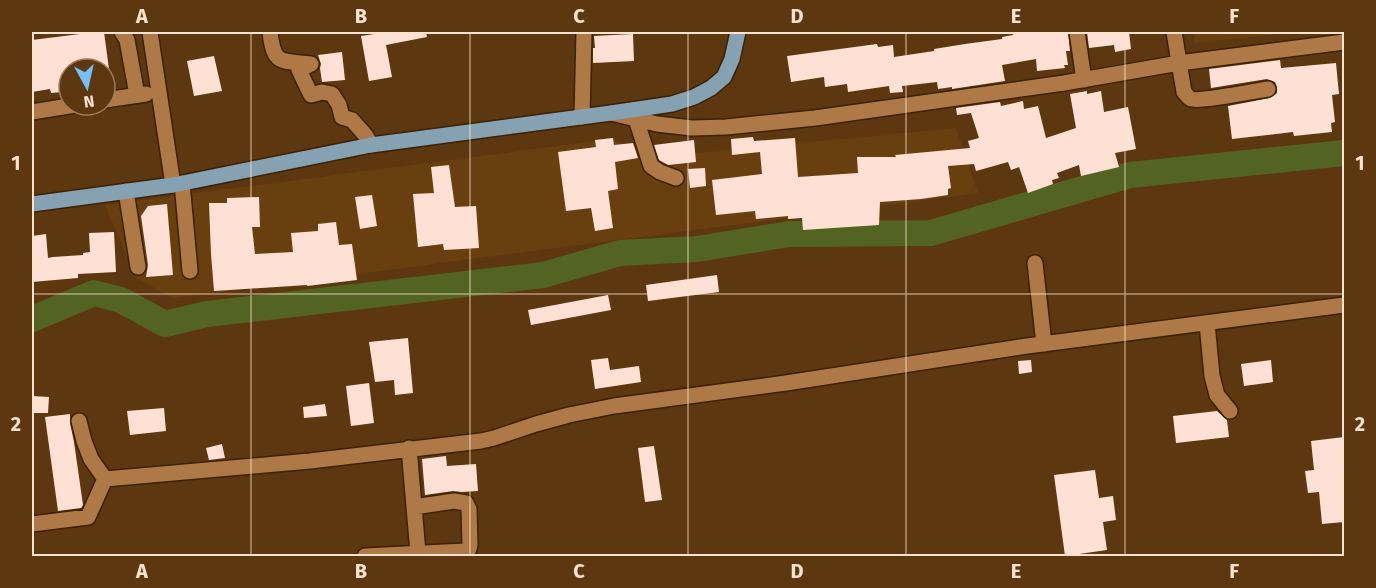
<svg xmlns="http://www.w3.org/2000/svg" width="1376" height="588" font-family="'Fira Sans',sans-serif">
  <rect width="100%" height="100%" fill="#5d370f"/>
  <path fill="#6a3f10" d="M1193 32H1299L1195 43Z
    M956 128 978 193 173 298 136 278 105 205 612 139 655 157Z"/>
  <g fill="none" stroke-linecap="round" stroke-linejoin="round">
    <path stroke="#526322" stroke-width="26" d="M32 319 94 293 121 300 165 324 207 314 543 275 620 253 697 249 789 234 931 233 1130 175 1344 153"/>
  </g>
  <path fill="#ffe0d4" d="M96 32H104L109 69H69V85L62 86 63 92 51 93 50 89 32 92V40Z
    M388 32H426L427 37 386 45 392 77 369 81 361 36Z
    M1012 32H1068L1070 51H1066L1068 65H1064L1065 68 1037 71 1036 59 1002 65 1005 81 952 89V87L938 89 937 82 902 86 903 92 890 93 889 86 848 92 847 84 825 87 824 77 791 82 787 56 877 44 878 47 893 45 894 57 934 51V49L965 44 1002 39V37L1013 35Z
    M1087 32H1129L1131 49 1115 52 1114 45 1089 48Z
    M633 34 634 61 593 63V48H595L594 36Z
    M342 52 345 80 322 82 320 68 321 64 318 55Z
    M214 56 222 91 194 96 187 61Z
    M1280 60 1281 68 1336 63 1339 94 1332 95 1335 122 1331 123 1332 132 1294 136 1293 132 1232 139 1228 106 1270 98 1277 93V87L1275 82 1267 79 1211 88 1209 69Z
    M1087 91V94L1101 91 1104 112 1128 107 1136 149 1115 153 1119 167 1081 176 1079 165 1057 173 1059 178 1052 180 1053 184 1028 193 1019 167 1011 170 1008 162 976 171 974 164 948 166 951 188 948 189V195L921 199 880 202 879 225 803 230 802 218 788 219V216L756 219 755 211 716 215 712 180 762 174 760 152 732 155 731 139 753 137 754 141 795 138 798 177 858 173 857 157H896L895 155 970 148 968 141 979 138 971 113 957 115 956 108 1000 102 1001 106 1023 101 1024 109 1038 106 1046 138 1076 128 1070 94Z
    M613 138 614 145 633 143 638 158 615 162 618 189 608 191 613 228 595 231 591 208 566 211 558 152 596 147 595 140Z
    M694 140 696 162 668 165 659 160 654 145Z
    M449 165 455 207 476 206 479 248 444 250 443 244 418 247 413 194 434 193 431 167Z
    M705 168 706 186 690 188 688 169Z
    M372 195 377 226 360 229 355 197Z
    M259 197 260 227H252L255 254 293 252 291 233 318 231V224L336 222 339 245 352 244 357 280 307 286V285L214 291 211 254 209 203H227V198Z
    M167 204 173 275 146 277 148 265 141 216 148 206Z
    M114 232 116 272 78 274V278L32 282V236L46 234 48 258 53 257 83 255V253L90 252 89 233Z
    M717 275 719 292 648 301 646 285Z
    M608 295 611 310 531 325 528 310Z
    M408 338 413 393 395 395 394 380 375 382 369 342Z
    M608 358 610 370 639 366 641 382 595 389 591 360Z
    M1031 360 1032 372 1019 374 1018 361Z
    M1271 360 1273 382 1244 386 1241 364Z
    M369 383 374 423 351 426 346 386Z
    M32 396 49 397 48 413H32Z
    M325 404 327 416 304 418 303 407Z
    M164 408 166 431 130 435 127 411Z
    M1217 411 1227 420 1229 437 1176 443 1173 416Z
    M70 414V423L74 442 83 505 81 508 58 511 45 417Z
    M1344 437V522L1322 524 1319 492 1308 493 1305 471 1314 470 1311 441Z
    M222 444 225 458 209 460 206 448Z
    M654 446 662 500 645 502 638 448Z
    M446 456 447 466 476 464 478 491 462 492 453 491 425 495 422 459Z
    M1095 470 1099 498 1113 496 1116 520 1103 522 1107 550 1065 556 1054 475Z"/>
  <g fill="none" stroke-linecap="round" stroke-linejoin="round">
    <g stroke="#3b2105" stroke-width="18">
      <path id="minor" d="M122 32 127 40 137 95
        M150 32 173 185
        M270 32C274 66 280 60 311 64
        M1077 32 1084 80
        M1174 32 1184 92C1187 95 1187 97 1191 99 1200 102 1255 91 1268 89
        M311 64 299 70 311 95 322 92 332 94 339 105 342 117 352 120 366 136 371 145
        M105 100 146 94
        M32 112 75 105
        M611 113 657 124 692 128 726 127 815 118 1064 83 1179 63 1344 42
        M582 117 584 32
        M636 119 651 166 660 172 676 178
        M182 183 190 271
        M126 191 138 267
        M1035 263 1044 344
        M1207 323 1212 376 1217 395 1230 411
        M79 421 84 441 91 459 105 479
        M409 448 418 553
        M32 524 88 517 105 479 310 461 481 441 494 438 536 424 569 415 614 406 786 383 1027 346 1344 305
        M365 556 465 551 469 549 470 545 469 509 466 503 454 501 414 507"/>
    </g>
    <g stroke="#3b2105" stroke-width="18">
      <path id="major" d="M32 204 173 185 371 145 611 113 672 104 694 97 711 88 724 77 732 59 738 32"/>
    </g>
    <use href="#minor" stroke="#af7947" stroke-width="15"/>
    <use href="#major" stroke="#86a1b1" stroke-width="15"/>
  </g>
  <path fill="none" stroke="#fbe3cf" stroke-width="1.5" stroke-opacity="0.55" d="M251 32V556M470 32V556M688 32V556M906 32V556M1125 32V556M32 294H1344"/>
  <rect width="1376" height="588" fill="none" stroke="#5d370f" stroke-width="66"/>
  <g transform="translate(87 87) rotate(172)"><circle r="28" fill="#5d370f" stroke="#9c7c5c" stroke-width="1.5"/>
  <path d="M0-4.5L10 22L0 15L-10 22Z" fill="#77c0f7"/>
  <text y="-9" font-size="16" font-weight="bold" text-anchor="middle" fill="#fbe3cf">N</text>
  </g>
  <rect x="33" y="33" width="1310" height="522" fill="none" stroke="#fbe3cf" stroke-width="2"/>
  <g font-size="20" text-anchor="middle" font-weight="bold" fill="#fbe3cf">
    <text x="142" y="23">A</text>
    <text x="361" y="23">B</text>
    <text x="579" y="23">C</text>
    <text x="797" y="23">D</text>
    <text x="1016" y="23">E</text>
    <text x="1234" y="23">F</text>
    <text x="16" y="170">1</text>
    <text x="1360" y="170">1</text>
    <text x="16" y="431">2</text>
    <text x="1360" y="431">2</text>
    <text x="142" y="578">A</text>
    <text x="361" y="578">B</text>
    <text x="579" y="578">C</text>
    <text x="797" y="578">D</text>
    <text x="1016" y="578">E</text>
    <text x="1234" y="578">F</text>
  </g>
</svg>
